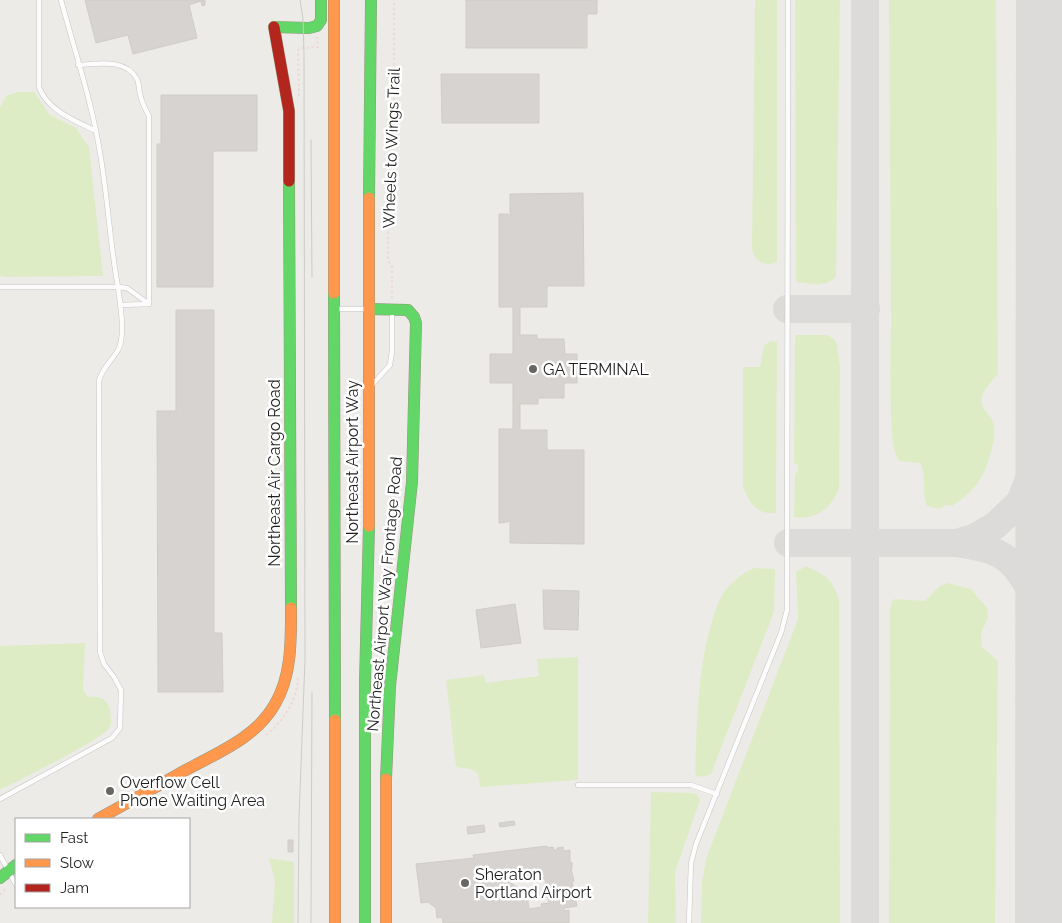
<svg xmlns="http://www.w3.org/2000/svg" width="1062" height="923" font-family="Raleway,sans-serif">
  <rect width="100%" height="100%" fill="#edebe8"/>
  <path fill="#deecc5" d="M755 0H777V262C766 267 754 262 752 249Z
    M795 0H840L836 277C824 288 813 284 797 282L796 279Z
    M889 0H996L998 374C993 380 984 389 982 396 979 408 987 411 992 420 996 426 994 436 993 443 987 473 978 489 952 506L946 505 939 509 927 506C921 492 927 475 920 463L899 461C891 448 892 432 891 416 890 386 890 356 891 326Z
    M18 92H34L50 115 76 128 89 147 103 276 6 277 0 276V107L6 96Z
    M795 335H827L834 339 837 344 840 368 839 488C833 507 815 521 794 517L795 474 798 471V466L794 462Z
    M771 341 777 342 776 513C756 515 750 503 743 487V367H760L764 345Z
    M806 566C825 575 833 579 839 600L840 923H701L702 881 707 856 798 619 796 572Z
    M754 568 775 569 774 612 711 774 705 776 698 777 695 773C697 724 697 675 710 628 714 615 717 603 724 592 732 581 742 574 754 568Z
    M947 583 971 589 987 608 988 618 981 633 982 647 998 661 995 923H889L890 609 892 601 895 599 925 601 940 586Z
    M85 643 83 690 88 697C96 696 103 697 108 704 110 709 112 722 110 727 104 739 17 781 0 790V646Z
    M578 657V780L480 787 478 774 471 769 456 767 446 680 484 675 486 683 539 676 537 659Z
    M651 792 692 793 696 794 700 800 675 872 676 923H648Z
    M269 858 294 862V923H272L275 882Z"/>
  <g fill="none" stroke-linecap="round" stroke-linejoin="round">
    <path stroke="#dcdbd9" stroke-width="28" d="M787 309H866
      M788 543H956C970 545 984 547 997 553 1025 565 1039 610 1050 636
      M956 543 974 538 996 525 1020 502 1033 469 1050 420
      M865 923V0"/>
    <path stroke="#dcdbd9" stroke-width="68" d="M1049 923 1050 0"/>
  </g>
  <path fill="#d6d3d0" stroke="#d0ccc9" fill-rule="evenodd" d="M85 0H205V5L202 6 201 1 189 5 197 38 133 54 128 35 96 43Z
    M466 0H597V14H587V48H466Z
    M441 74H539V123H442Z
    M161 95H257V151H213V287H157V144H161Z
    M583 193 584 286H547V307H520V335H537V339H564L565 354H577V383H564V398H538V404H520V430H547V450H584V544L510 543V520L508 522 499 523V429H513V383H490V354H513V307H499V214H508V216H510V194Z
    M176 310H214V633H222L223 692H158L157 411H176Z
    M543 590 579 591 578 630 544 629Z
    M515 604 521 643 481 648 476 610Z
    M514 821 515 825 500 827 499 823Z
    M484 825 485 832 468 834 467 827Z
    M288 840H293V852H288Z
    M547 846V848L553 847 554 850H557V848L563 847 564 851 570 850V863L572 862V869H571L574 881 572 882 577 906 564 908 565 911 569 910V923H443L442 917 437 918 436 908 428 902 421 903 416 864 474 858 473 855ZM543 875V879H545L546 885H544L546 897H548L549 903 541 904 542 907 529 909 527 895 510 882V879Z"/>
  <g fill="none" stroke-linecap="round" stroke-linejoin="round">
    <g stroke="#c6c5c4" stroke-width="5.5">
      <path id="lane" d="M39 0V87C47 110 75 121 96 131
        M61 0C75 52 93 105 101 159 108 201 110 244 118 287L127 288 149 304
        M78 65C97 64 126 58 137 79 139 83 139 90 140 94 142 103 145 109 149 116V304
        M0 287H118C120 303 126 336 118 350 111 362 102 368 99 381L100 652 104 664 114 677 121 690 120 728 112 738 0 799
        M121 305 149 304
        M338 309H367
        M372 385 390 365 392 351V312
        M578 785H691L717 794
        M0 855 16 885
        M689 923 691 863 696 844 781 633 787 610 788 0"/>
    </g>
    <g stroke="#98977f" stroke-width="12">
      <path id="fast" d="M274 27 309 28 317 26 321 20V0
        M289 181 291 608
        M369 198 371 0
        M334 293 335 720
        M369 309 408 310 414 317 416 323 412 482 390 686 386 779
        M0 878 16 865
        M365 923V682L369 526"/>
    </g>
    <g stroke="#98977f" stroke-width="12">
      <path id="slow" d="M334 0V293
        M369 198V526
        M335 720V923
        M386 779V923
        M98 819C127 803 156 787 184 771 217 753 256 738 275 704 292 675 291 640 291 608"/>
    </g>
    <g stroke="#98977f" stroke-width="12">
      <path id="jam" d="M274 27 289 111V181"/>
    </g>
    <path stroke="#ecd9d9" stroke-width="2" stroke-dasharray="2.5 2.5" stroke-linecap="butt" d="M299 96 298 50 301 48 318 47 317 37
      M392 298V267L388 260V171L389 148 394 137V0
      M266 735C284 721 298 699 298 676
      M0 895 5 889"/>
    <use href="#lane" stroke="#fcfcfc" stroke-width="4.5"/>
    <use href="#fast" stroke="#63d668" stroke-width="11"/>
    <use href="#slow" stroke="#ff974d" stroke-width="11"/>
    <use href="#jam" stroke="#b3261e" stroke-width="11"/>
    <path stroke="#cbcbca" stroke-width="1" d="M311 140 312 277
      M298 923 299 818 305 659 304 53 303 19 300 0
      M311 923 312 692"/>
  </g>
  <g fill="#676665" stroke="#fff" stroke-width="2">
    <circle cx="533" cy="369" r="5"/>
    <circle cx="110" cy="791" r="5"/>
    <circle cx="465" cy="883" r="5"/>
  </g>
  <g text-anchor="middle" stroke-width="5" stroke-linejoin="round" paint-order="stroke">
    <g font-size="16" fill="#1f1f1f" stroke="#fff">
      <text transform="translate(391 148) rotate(-88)" y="6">Wheels to Wings Trail</text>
      <text transform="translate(352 462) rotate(-90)" y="6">Northeast Airport Way</text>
      <text transform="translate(274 473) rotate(-90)" y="6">Northeast Air Cargo Road</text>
      <text transform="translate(384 594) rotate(-85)" y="6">Northeast Airport Way Frontage Road</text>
    </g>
    <g font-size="16" fill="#1f1f1f" stroke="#fff" text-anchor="start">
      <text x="543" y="375">GA TERMINAL</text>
      <text x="120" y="788">Overflow Cell<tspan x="120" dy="18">Phone Waiting Area</tspan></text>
      <text x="475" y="880">Sheraton<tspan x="475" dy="18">Portland Airport</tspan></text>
    </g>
  </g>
  <rect x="15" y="818" width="175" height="90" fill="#ffffff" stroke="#a5a5a5"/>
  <rect x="25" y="834" width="25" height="8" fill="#63d668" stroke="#a5a5a5"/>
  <text x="60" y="843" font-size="15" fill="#1f1f1f">Fast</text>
  <rect x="25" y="859" width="25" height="8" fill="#ff974d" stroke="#a5a5a5"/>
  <text x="60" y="868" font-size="15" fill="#1f1f1f">Slow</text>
  <rect x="25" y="884" width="25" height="8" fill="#b3261e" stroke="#a5a5a5"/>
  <text x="60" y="893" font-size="15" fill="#1f1f1f">Jam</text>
</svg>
